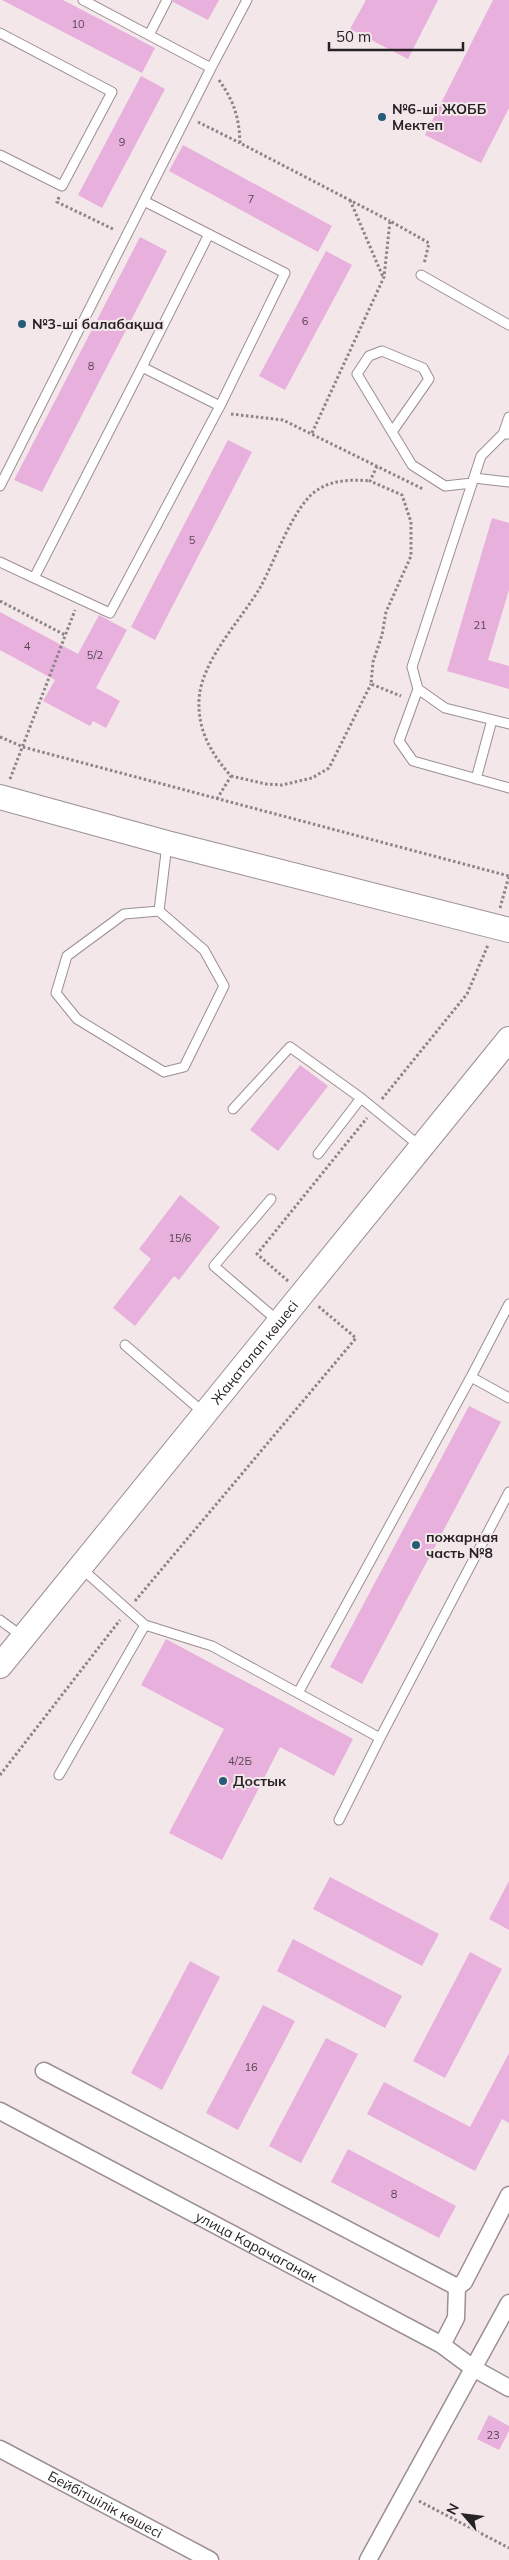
<svg xmlns="http://www.w3.org/2000/svg" width="509" height="2560" font-family="Mulish,sans-serif">
  <rect width="100%" height="100%" fill="#f3e7ea"/>
  <path fill="#e8b0dc" d="M2 0H63L155 48 142 73Z
    M173 0H219L208 20 173 2Z
    M366 0H438L408 59 350 29Z
    M493 0H509V108L481 163 425 135Z
    M141 76 165 89 102 208 78 195Z
    M183 145 332 226 318 252 169 171Z
    M140 237 167 251 42 492 14 480Z
    M326 251 352 265 285 390 259 376Z
    M228 440 252 452 155 640 131 627Z
    M492 518 509 523V590L488 660 509 666V689L447 671Z
    M0 612 78 654 99 615 127 630 96 688 120 701 106 728 93 721 90 726 43 701 55 680 0 650Z
    M300 1065 328 1086 278 1151 250 1130Z
    M180 1195 220 1227 179 1280 174 1276 135 1326 113 1308 151 1259 139 1249Z
    M469 1406 501 1422 362 1684 330 1667Z
    M166 1639 353 1739 334 1776 280 1747 222 1860 169 1833 224 1729 141 1685Z
    M330 1877 439 1934 422 1966 313 1909Z
    M509 1881V1930L489 1919Z
    M293 1939 402 1996 385 2028 277 1971Z
    M470 1952 502 1969 445 2078 413 2061Z
    M190 1961 220 1977 162 2090 131 2073Z
    M263 2005 295 2021 238 2130 206 2113Z
    M326 2038 358 2054 301 2163 269 2146Z
    M509 2053V2123L502 2119 475 2171 367 2114 384 2082 470 2127Z
    M348 2149 456 2206 439 2238 331 2182Z
    M489 2415 509 2426V2431L499 2450 477 2439Z"/>
  <g fill="none" stroke-linecap="round" stroke-linejoin="round">
    <g stroke="#9b8f92" stroke-width="11">
      <path id="lane" d="M0 33 112 92 62 186 0 155
        M149 35 167 0
        M211 68 247 0
        M421 275 509 325
        M142 367 209 234
        M392 432 429 379 423 368 382 351 369 356 357 374 412 465 445 486 472 483
        M503 434 509 417
        M509 434H503L481 456 412 667 418 689 445 708 509 724
        M474 478 509 482
        M0 486 211 68 83 0
        M0 562 34 578 142 367 220 406 285 273 144 201
        M34 578 110 613 220 406
        M418 689 399 741 413 761 509 788
        M476 779 492 720
        M159 911 204 950 224 986 184 1067 164 1072 77 1019 56 993 67 956 124 914Z
        M159 911 167 844
        M233 1109 290 1047 361 1098 421 1147
        M318 1154 361 1098
        M271 1199 214 1266 278 1321
        M125 1345 204 1413
        M471 1377 509 1304
        M81 1568 145 1625 212 1646 380 1738 339 1820
        M0 1620 23 1637
        M298 1693 471 1377 509 1398
        M380 1738 509 1492
        M59 1775 145 1625"/>
    </g>
    <g stroke="#9b8f92" stroke-width="19">
      <g id="street">
        <path d="M44 2071 457 2287"/>
        <path id="s1" d="M0 2111 442 2345 473 2368 509 2388"/>
        <path d="M442 2345 456 2318 457 2287 464 2282 509 2195"/>
        <path id="s2" d="M0 2449 210 2560"/>
        <path d="M368 2560 509 2303"/>
      </g>
    </g>
    <g stroke="#9b8f92" stroke-width="26">
      <g id="secondary">
        <path d="M0 797 167 843 509 930"/>
        <path id="s3" d="M0 1666 509 1039"/>
      </g>
    </g>
    <path stroke="#8c8486" stroke-width="3" stroke-dasharray="2.5 2.5" stroke-linecap="butt" d="M219 80C234 102 239 116 240 143L390 221
      M198 122 240 143
      M59 197 57 202 115 230
      M350 200 383 277
      M231 414 283 420 423 489
      M312 433 384 277 390 221 429 243 424 264
      M377 466 370 481 402 495 411 522V556L386 612 382 635 373 662 371 684 401 696
      M0 601 65 635
      M0 737 23 747 509 876
      M231 776 266 784 282 785 312 778 329 768 371 684
      M10 779 75 610
      M217 799 231 776C212 755 198 731 199 702 199 662 243 618 261 586 276 558 289 518 310 496 326 480 349 479 370 481
      M500 908 509 876
      M382 1099 467 994 488 945
      M288 1281 257 1254 367 1118
      M135 1601 356 1338 318 1306
      M0 1775 120 1620
      M419 2501 509 2548"/>
    <use href="#lane" stroke="#fff" stroke-width="9"/>
    <use href="#street" stroke="#fff" stroke-width="16"/>
    <use href="#secondary" stroke="#fff" stroke-width="24"/>
  </g>
  <g fill="#275c78" stroke="#f3e7ea" stroke-width="2">
    <circle cx="382" cy="117" r="5"/>
    <circle cx="22" cy="324" r="5"/>
    <circle cx="416" cy="1545" r="5"/>
    <circle cx="223" cy="1781" r="5"/>
  </g>
  <g text-anchor="middle" stroke-width="4" stroke-linejoin="round" paint-order="stroke">
    <g font-size="11" fill="#574652">
      <text x="78" y="28">10</text>
      <text x="122" y="146">9</text>
      <text x="251" y="203">7</text>
      <text x="305" y="325">6</text>
      <text x="91" y="370">8</text>
      <text x="192" y="544">5</text>
      <text x="480" y="629">21</text>
      <text x="27" y="650">4</text>
      <text x="95" y="659">5/2</text>
      <text x="180" y="1242">15/6</text>
      <text x="240" y="1765">4/2Б</text>
      <text x="251" y="2071">16</text>
      <text x="394" y="2198">8</text>
      <text x="493" y="2439">23</text>
    </g>
    <g font-size="14" font-weight="bold" fill="#272224" stroke="#f3e7ea" text-anchor="start">
      <text x="392" y="114">№6-ші ЖОББ<tspan x="392" dy="16">Мектеп</tspan></text>
      <text x="32" y="329">№3-ші балабақша</text>
      <text x="426" y="1542">пожарная<tspan x="426" dy="16">часть №8</tspan></text>
      <text x="233" y="1786">Достык</text>
    </g>
    <g font-size="14" fill="#272224" stroke="#f3e7ea">
      <text dy="5" stroke="none"><textPath href="#s3" startOffset="404">Жаңаталап көшесі</textPath></text>
      <text dy="5" stroke="none"><textPath href="#s1" startOffset="290">улица Карачаганак</textPath></text>
      <text dy="5" stroke="none"><textPath href="#s2" startOffset="119">Бейбітшілік көшесі</textPath></text>
    </g>
  </g>
  <g transform="translate(464 2515) rotate(298)" stroke="#f3e7ea" stroke-width="4" paint-order="stroke">
  <path d="M0-4L9 19L0 12L-9 19Z" fill="#272224"/>
  <text y="-8" font-size="14" font-weight="bold" text-anchor="middle" fill="#272224">N</text>
  </g>
  <path d="M329 42v8h134v-8" fill="none" stroke="#272224" stroke-width="2.5"/>
  <text x="336" y="42" font-size="15" fill="#272224" stroke="#f3e7ea" stroke-width="4" paint-order="stroke">50 m</text>
</svg>
